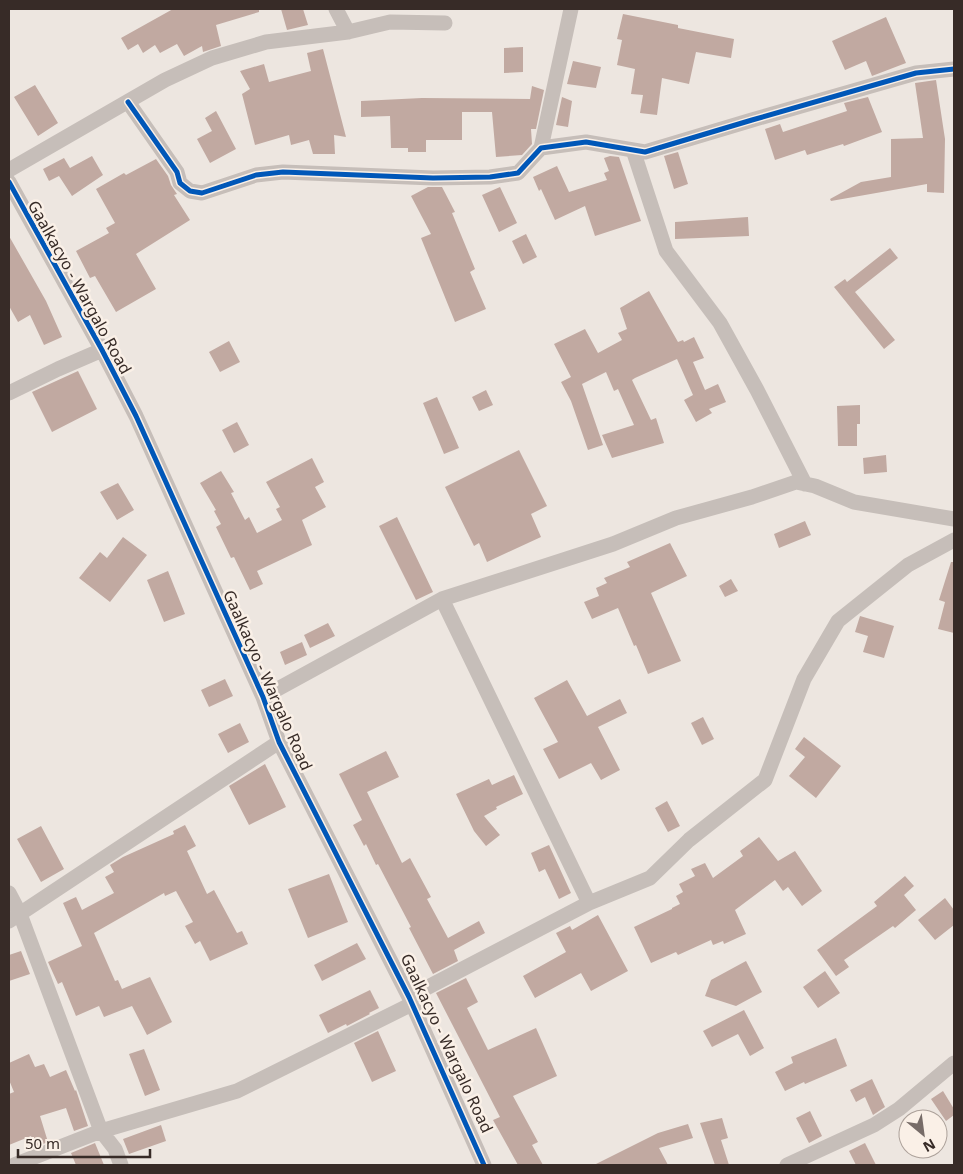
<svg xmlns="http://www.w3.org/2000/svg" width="963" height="1174" font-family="'Noto Sans',sans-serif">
  <rect width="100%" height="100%" fill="#ede6e0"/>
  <path fill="#c1a9a1" d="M173 9H259V12L216 25 221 46 203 52 202 46 184 56 177 44 160 53 155 45 143 53 138 44 128 50 121 38Z
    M281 9H303L308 25 287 30Z
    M623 14 678 25V28L734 39 731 58 696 52 689 84 662 78 657 115 640 113 643 95 631 94 635 69 617 65 622 40 617 39Z
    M886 17 906 63 872 76 866 61 845 70 832 41Z
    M523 47V72L504 73V48Z
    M323 49 346 137 334 135 335 154H313L309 140 291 145 289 135 255 145 242 94 250 89 240 71 264 64 269 82 311 71 307 53Z
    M573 61 601 67 596 88 567 84Z
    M936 80 945 139 944 193 927 192V184L831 201 830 199 861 182 891 177V139L923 138 915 83Z
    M35 85 58 123 38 136 14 97Z
    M532 86 544 90 536 129H531L532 144 522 155 496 157 492 112H462V140H426V152H408V148H391L390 116 361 117V101L422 98 530 99Z
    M562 97 572 101 568 127 556 125Z
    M868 97 882 132 844 146 843 144 807 155 805 150 775 160 765 129 780 124 783 132 847 111 844 103Z
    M216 111 236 149 210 163 197 139 212 131 205 118Z
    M678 152 688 184 674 189 664 156Z
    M92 156 103 175 72 196 59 176 49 181 43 169 64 158 70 168Z
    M610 156 619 157 641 221 595 236 585 206 555 220 541 189 539 191 533 177 557 166 569 192 607 180 604 173 609 171 604 158Z
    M156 159 168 176 171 185 177 194 174 195 190 220 136 254 156 289 116 312 95 276 90 278 76 251 109 233 106 228 115 223 96 189 124 173 126 175Z
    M428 187H442L455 212 452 213 475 269 470 272 486 309 455 322 421 238 431 234 411 196Z
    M500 187 517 223 499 232 482 195Z
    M748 217 749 236 675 239V222Z
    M526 234 537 257 523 264 512 241Z
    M9 236 46 301 62 337 44 345 30 315 18 322 9 306Z
    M890 248 898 258 855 292 895 340 884 349 834 287 845 279 847 282Z
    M649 291 678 342 683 340 684 342 694 337 704 358 693 362 705 390 718 384 726 402 709 409 712 413 696 422 684 400 693 395 677 359 635 378 632 380 651 420 656 418 664 443 612 458 602 435 634 425 618 389 614 391 606 372 582 384 603 445 588 450 571 401 561 382 571 377 554 344 585 329 598 353 622 340 618 333 627 329 620 308Z
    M229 341 240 362 220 372 209 352Z
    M78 371 97 409 52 432 32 392Z
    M486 390 493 405 479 411 472 397Z
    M437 397 459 448 444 454 423 403Z
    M860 405V424H857V446H838L837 406Z
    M237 422 249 445 234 453 222 430Z
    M519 450 547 506 531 514 541 537 487 562 479 543 474 546 445 487Z
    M886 455 887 472 864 474 863 458Z
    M312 458 324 482 315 487 326 507 302 520 312 545 257 571 263 584 250 590 234 557 231 558 216 527 221 524 214 511 216 510 200 483 221 471 234 492 231 493 245 520 249 517 257 533 282 520 276 509 280 507 266 482Z
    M118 483 134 510 117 520 100 492Z
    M397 517 433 592 416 600 379 526Z
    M805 521 811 535 779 548 774 534Z
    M123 537 147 555 110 602 79 578 100 552 107 558Z
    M670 543 687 576 651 593 681 661 648 674 636 645 634 646 618 608 592 619 584 602 599 596 596 588 607 583 604 578 630 567 627 562Z
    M951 562H954V633L938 629 945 602 939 600Z
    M168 571 185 614 164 622 147 580Z
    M731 579 738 591 725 597 719 586Z
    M860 616 894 626 884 658 863 652 868 636 855 632Z
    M328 623 335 636 310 648 304 635Z
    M302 642 307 655 285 665 280 652Z
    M225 679 233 696 209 707 201 690Z
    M567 680 587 716 620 699 627 713 598 727 620 770 601 780 591 763 559 779 543 749 558 742 534 698Z
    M703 717 714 739 702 745 691 723Z
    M240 723 249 742 228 753 218 734Z
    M804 737 841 766 816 798 789 776 805 757 795 749Z
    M386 751 399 777 367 792 402 863 410 858 431 897 427 899 448 938 479 921 485 933 454 950 458 961 433 974 409 928 411 927 378 864 376 865 366 844 364 846 353 825 362 820 339 774Z
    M265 764 286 807 249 825 229 786Z
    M514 775 523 794 496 807 497 809 484 816 500 835 486 846 474 831 456 794 489 779 492 785Z
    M667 801 680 826 668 832 655 808Z
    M185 825 196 846 187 851 207 894 214 890 237 933 242 931 248 944 210 961 200 941 195 944 185 926 193 922 176 891 165 896 164 893 94 933 115 981 118 980 122 989 150 977 172 1022 147 1035 132 1006 104 1017 99 1006 76 1016 62 982 58 984 48 962 82 946 63 903 76 897 82 910 114 893 105 877 114 872 110 865 123 857 174 834 173 831Z
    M41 826 64 869 41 882 17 839Z
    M759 837 778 861 795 851 822 891 802 906 788 887 783 891 775 880 735 910 746 934 724 944 723 941 713 945 711 940 678 955 676 952 651 963 634 927 672 909V908L680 904 676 896 683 892 679 884 695 876 691 869 705 863 713 878 743 856 740 851Z
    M549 845 571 893 559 899 545 869 539 872 531 853Z
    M329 874 348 922 308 938 288 889Z
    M905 876 914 886 904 895 916 910 895 928 893 926 844 960 849 967 836 976 817 950 877 906 874 902Z
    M945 898 954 910V925L935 940 918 920Z
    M598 915 628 971 591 991 581 973 535 998 523 976 566 952 556 933 570 926 572 930Z
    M357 943 366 959 322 981 314 965Z
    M21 951 30 974 9 981V955Z
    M746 961 762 992 736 1006 705 996 711 980Z
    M825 971 840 993 818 1008 803 987Z
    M466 978 478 1002 467 1008 488 1050 536 1028 557 1076 513 1096 538 1142 532 1145 543 1165H518L493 1120 500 1117 436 993Z
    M370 990 379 1008 369 1013 370 1014 347 1026 346 1024 328 1033 319 1015Z
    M744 1010 764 1048 750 1056 738 1034 712 1047 703 1031Z
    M378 1031 396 1071 372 1082 354 1043Z
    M836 1038 847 1066 805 1084 804 1082 785 1091 775 1072 793 1063 791 1057Z
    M144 1049 160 1090 145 1096 129 1054Z
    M29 1054 35 1067 44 1064 50 1077 66 1070 75 1091 76 1090 88 1126 74 1131 66 1108 40 1116 48 1142 35 1147 31 1136 9 1145V1094L14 1092 9 1080V1063Z
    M872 1079 885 1107 873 1115 865 1097 856 1102 850 1090Z
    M943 1091 954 1109V1115L946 1121 931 1099Z
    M810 1111 822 1136 809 1143 796 1118Z
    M722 1118 728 1138 721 1140 729 1165H715L700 1123Z
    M688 1124 693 1138 659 1148 668 1165H594L658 1133Z
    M161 1125 166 1141 129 1154 123 1139Z
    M95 1143 104 1165H76L71 1153Z
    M865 1143 876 1165H856L849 1151Z"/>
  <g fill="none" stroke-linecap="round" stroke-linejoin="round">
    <path stroke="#c6beb9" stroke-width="15" d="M336 9 348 32
      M128 102 177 172 180 183 190 191 202 193 256 175 283 172 433 178 490 177 518 173 541 148 586 142 645 152 752 120 916 73 954 69
      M541 148 571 9
      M633 150 666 251 720 323 757 390 805 484
      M9 170 165 80 212 58 266 42 348 32 390 22 445 23
      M9 182 102 350 136 416 263 697 279 742 409 997 484 1165
      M9 393 58 369 102 350
      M442 599 589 903
      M263 697 442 599 613 544 676 518 752 497 796 482 815 486 854 502 954 519
      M9 893 20 914 101 1131 115 1149 121 1165
      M9 921 279 742
      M409 997 589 903 650 878 689 840 765 780 804 679 838 621 908 565 954 540
      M14 1165 101 1131 237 1091 412 1004
      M787 1165 874 1125 899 1109 954 1063"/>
    <g stroke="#faf0e7" stroke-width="8">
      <path id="cycleway" d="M128 102 177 172 180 183 190 191 202 193 256 175 283 172 433 178 490 177 518 173 541 148 586 142 645 152 752 120 916 73 954 69
        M9 182 102 350 136 416 263 697 279 742 409 997 484 1165"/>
    </g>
    <use href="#cycleway" stroke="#0057b8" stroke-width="5"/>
  </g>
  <g text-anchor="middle" stroke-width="5" stroke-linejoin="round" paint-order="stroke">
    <g font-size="16" fill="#372b27" stroke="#faf0e7">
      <text transform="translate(80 287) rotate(61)" y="6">Gaalkacyo - Wargalo Road</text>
      <text transform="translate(268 680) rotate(66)" y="6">Gaalkacyo - Wargalo Road</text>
      <text transform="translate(447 1043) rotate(65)" y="6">Gaalkacyo - Wargalo Road</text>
    </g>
  </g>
  <rect width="963" height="1174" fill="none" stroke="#372b27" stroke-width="20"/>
  <g transform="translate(923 1134) rotate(151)"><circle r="24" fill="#faf0e7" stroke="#aca19a"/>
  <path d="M0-4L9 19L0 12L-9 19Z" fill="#776c68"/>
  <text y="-8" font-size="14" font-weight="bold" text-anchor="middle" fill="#372b27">N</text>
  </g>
  <path d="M18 1149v8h132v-8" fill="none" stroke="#372b27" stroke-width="2.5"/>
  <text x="25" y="1149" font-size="15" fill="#372b27" stroke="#faf0e7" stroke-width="4" paint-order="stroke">50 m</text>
</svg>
